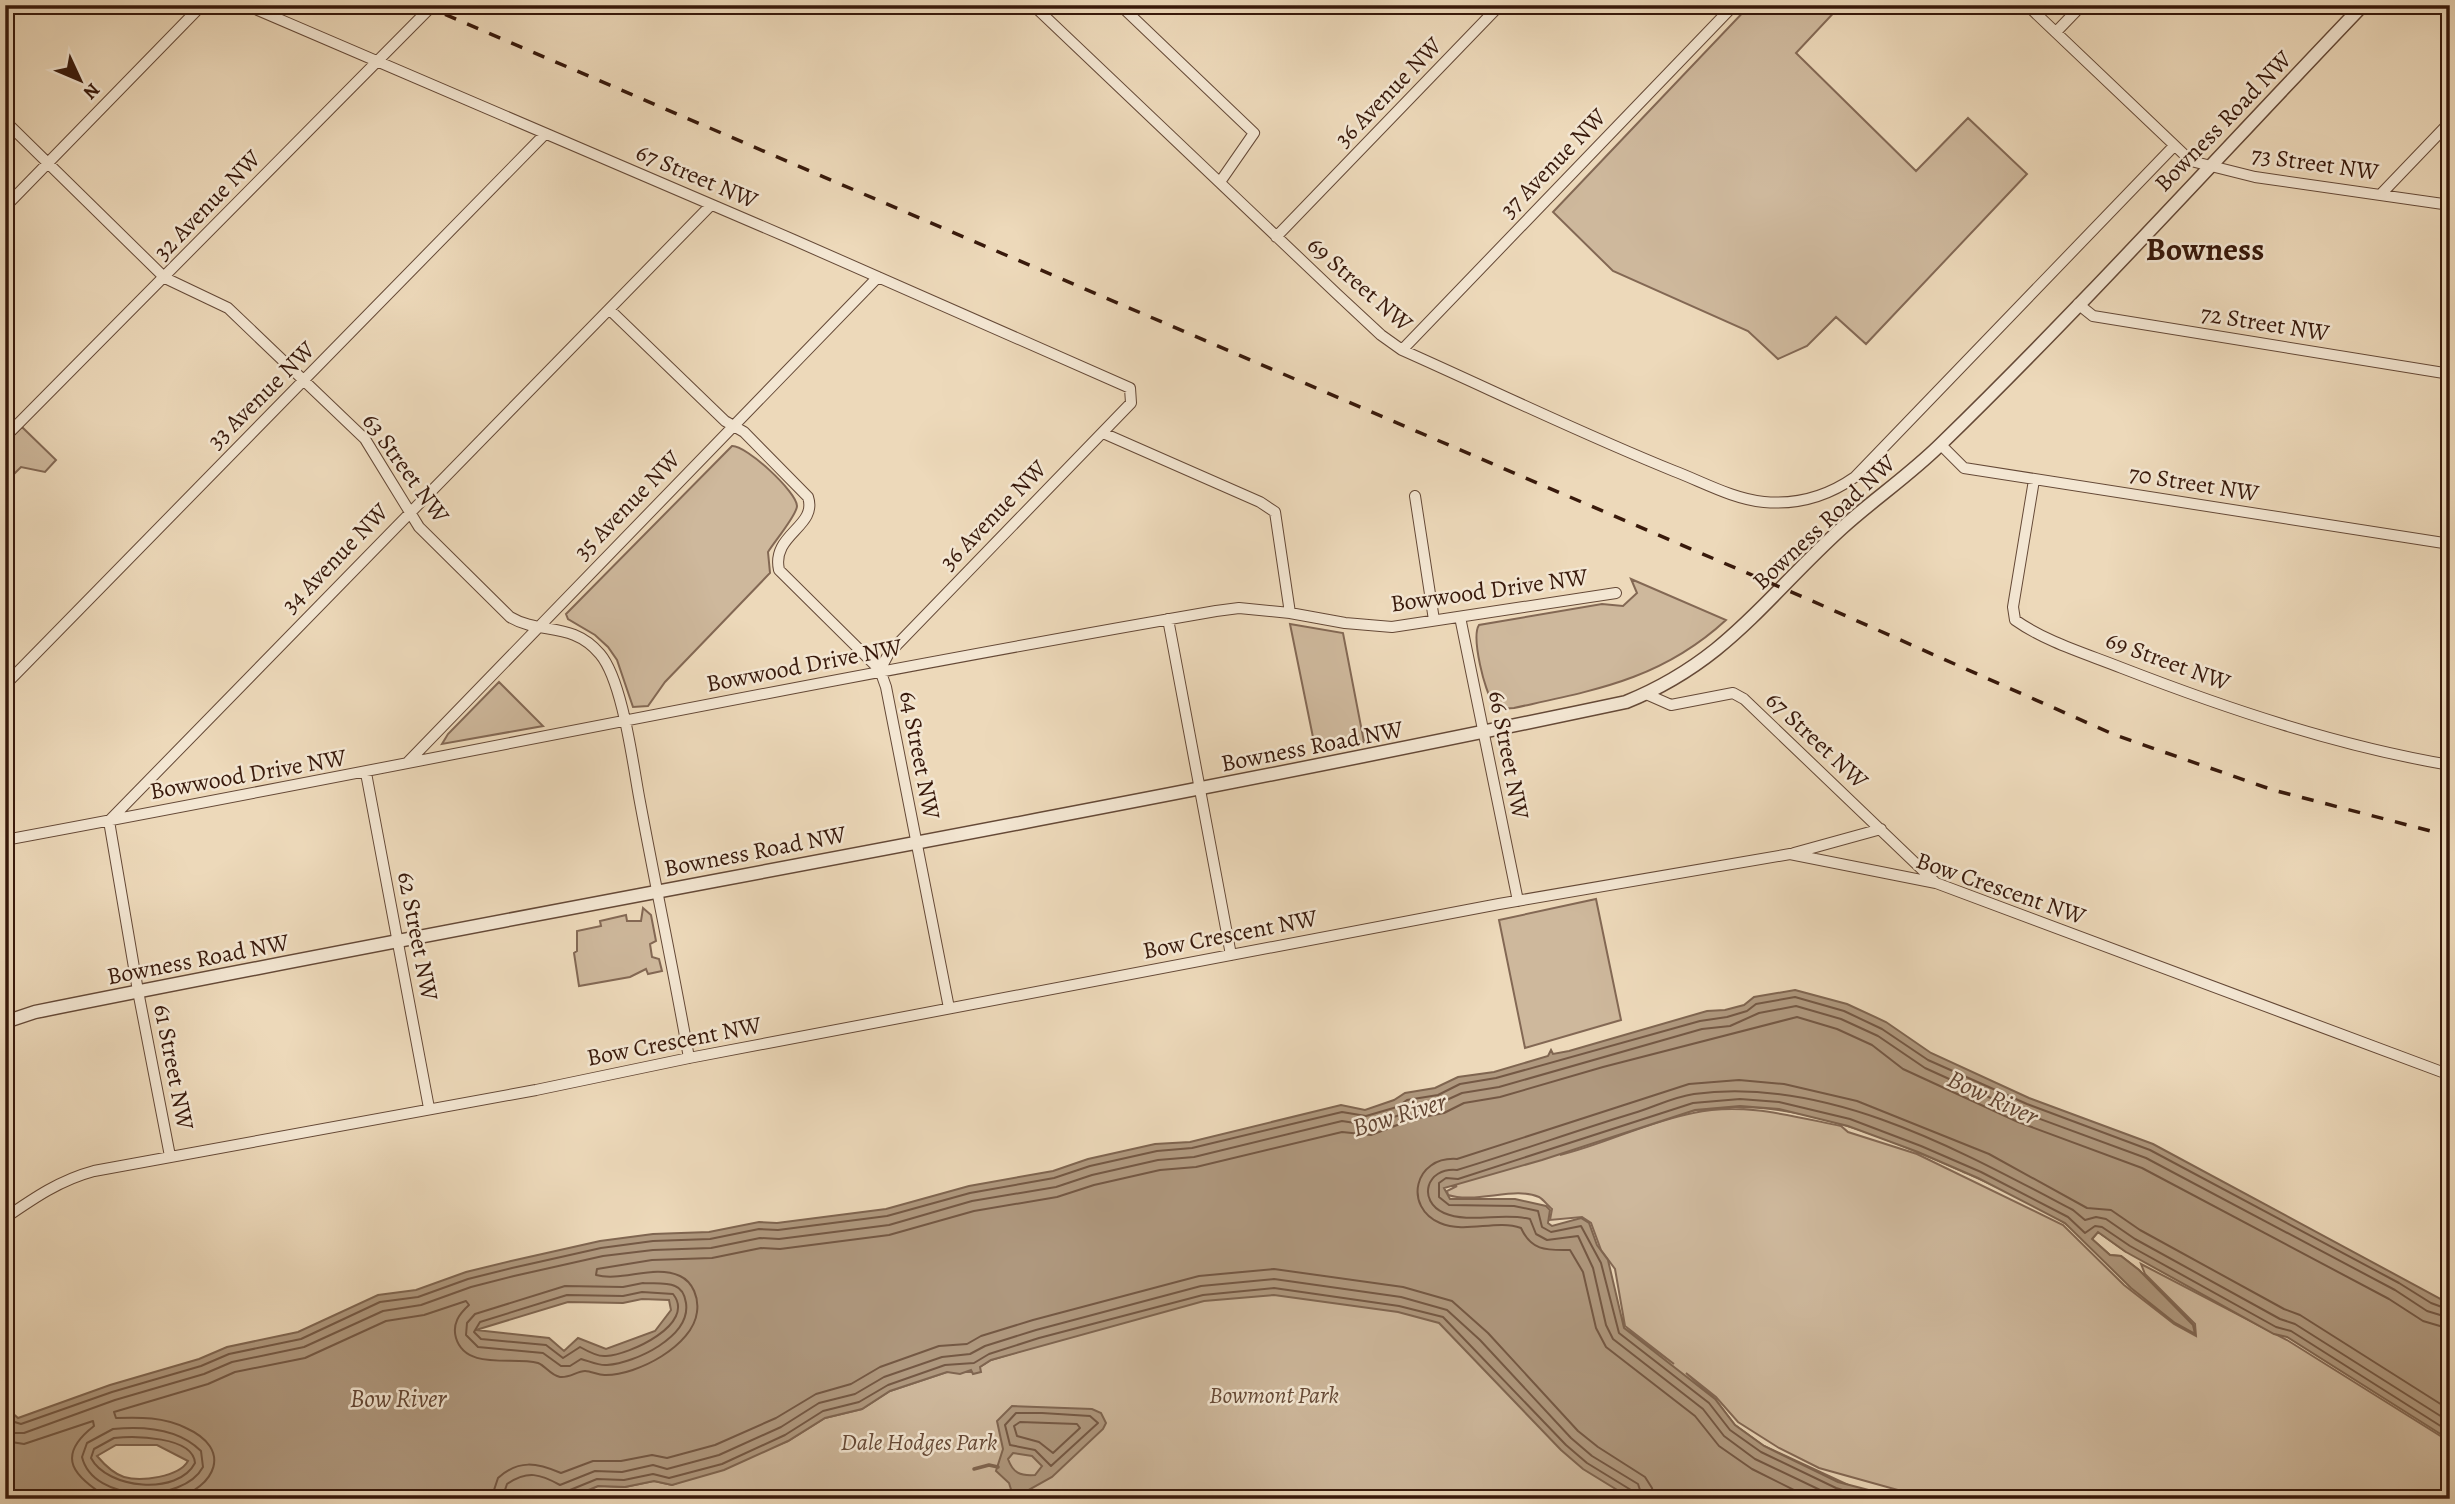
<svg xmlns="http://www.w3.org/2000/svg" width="2455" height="1504" font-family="Alegreya,serif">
  <rect width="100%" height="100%" fill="#edd9ba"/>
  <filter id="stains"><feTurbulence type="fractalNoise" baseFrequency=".00286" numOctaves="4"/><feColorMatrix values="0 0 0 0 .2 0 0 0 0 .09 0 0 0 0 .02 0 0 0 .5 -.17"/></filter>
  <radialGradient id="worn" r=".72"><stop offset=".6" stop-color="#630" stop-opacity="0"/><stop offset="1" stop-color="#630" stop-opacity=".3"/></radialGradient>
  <path fill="#ceb89c" stroke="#836854" stroke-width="2" d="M1750 5H1841L1796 53 1916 171 1968 118 2027 174 1866 344 1836 317 1807 346 1778 359 1748 331 1613 271 1553 212Z
    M22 427 56 460 45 472 21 467 5 483V443Z
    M732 446C746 445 797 492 797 506 797 515 774 542 768 552L770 573 665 682 648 706 633 707 617 660 608 647 595 635 568 619 566 614Z
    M1631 579 1726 620C1662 679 1596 690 1514 708 1506 709 1499 709 1493 702 1485 693 1471 637 1479 625L1602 604 1623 606 1637 593Z
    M1290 624 1343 633 1364 742 1316 752Z
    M499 682 543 726 442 744 448 734Z
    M1596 899 1621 1020 1525 1048 1499 920Z
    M643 908 651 915 656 941 650 944 652 957 659 959 662 971 648 974 646 969 630 977 579 986 574 953 577 951V931L601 926 600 921 626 915 627 921H641Z
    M1759 1054 2088 1214 2126 1252 2098 1232 2092 1239 2110 1255 2121 1256 2139 1270 2193 1325 2195 1334C2143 1307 2111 1260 2066 1224 2042 1206 1986 1182 1957 1169 1876 1133 1786 1096 1696 1110 1676 1113 1659 1122 1640 1128 1614 1136 1584 1142 1560 1155 1605 1144 1647 1122 1693 1113 1743 1102 1791 1116 1841 1126L1848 1132 1917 1154 2063 1225 2124 1285 2174 1324 2196 1336 2195 1324 2145 1274 2141 1264 2287 1340 2450 1442V1499H1930L1819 1468 1779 1448 1738 1422 1716 1397 1686 1373 1715 1399 1735 1425 1764 1446 1855 1488 1861 1499 1603 1410 1621 1316 1624 1328 1674 1364 1625 1326 1615 1269 1601 1250 1591 1223 1582 1217 1550 1220 1552 1209C1548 1206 1543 1199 1539 1197 1515 1186 1476 1204 1448 1195L1447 1191 1457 1186H1439Z
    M1317 1213 1660 1499H567L598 1486 625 1487 654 1481 672 1485 788 1441 825 1418 862 1409 890 1391 947 1372H980V1367L991 1360 1041 1345Z"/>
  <path fill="#af987e" stroke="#7f6550" stroke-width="2" fill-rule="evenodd" d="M1795 990 1847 1004 1886 1022 1931 1053 2029 1098 2153 1144 2450 1304V1440L2287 1337 2274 1334 2126 1252 2098 1232 2092 1239 2110 1255 2121 1256 2139 1270 2193 1325 2195 1334 2175 1323 2131 1288 2065 1223 1978 1178 1918 1152 1848 1126 1779 1109 1740 1106 1695 1110 1542 1160 1444 1188 1450 1199H1515L1546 1206 1550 1210 1548 1223 1552 1226 1581 1218 1589 1223 1597 1245 1608 1260 1624 1328 1715 1399 1735 1425 1764 1446 1838 1482 1903 1499H1632L1583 1469 1561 1450 1439 1323 1398 1312 1274 1295 1204 1301 991 1360 980 1367 981 1372 973 1374 971 1370 960 1374 947 1372 890 1391 862 1409 825 1418 788 1441 724 1470 672 1485 654 1481 625 1487 598 1486 567 1499H555L529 1490 516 1499H5V1413L10 1411 18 1418 110 1385 199 1359 227 1347 298 1332 378 1295 416 1290 466 1272 511 1261 600 1241 653 1234 709 1232 759 1222 777 1223 886 1209 969 1186 1053 1171 1088 1159 1155 1144 1190 1142 1341 1105 1365 1110 1394 1100 1405 1093 1435 1088 1458 1077 1494 1072 1548 1056 1551 1050 1553 1054 1569 1051 1707 1011 1725 1010 1744 1005 1754 997ZM642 1299 669 1300 671 1310 655 1331 606 1349 578 1338 564 1351 549 1338 476 1330 568 1302 623 1303ZM116 1445H157L188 1461C179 1477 141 1482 124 1477 114 1474 103 1463 97 1456Z
    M1012 1406 1092 1409 1101 1413 1106 1423 1103 1429 1052 1477 1023 1493V1497L1014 1499 1009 1483 996 1471 1003 1449 997 1421ZM1013 1453 1032 1456 1042 1466 1035 1475C1020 1476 1013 1473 1008 1459Z"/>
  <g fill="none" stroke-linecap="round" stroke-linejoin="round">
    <path stroke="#745844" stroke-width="2" d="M643 1283C653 1284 666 1282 675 1286 683 1289 685 1296 686 1303 691 1337 635 1363 607 1365 599 1366 589 1361 581 1359L570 1366H561L543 1353 478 1347 466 1335 467 1323 475 1314 565 1286 623 1287Z
      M642 1292 673 1294C697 1324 629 1355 606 1356 598 1357 587 1351 580 1347L563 1358 546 1345 481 1339 474 1332 480 1322 567 1295 623 1296Z
      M1042 1413 1090 1416 1098 1423 1051 1466 1035 1450 1010 1445 1005 1425 1016 1413Z
      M5 1419 21 1424 112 1392 201 1366 229 1354 301 1339 380 1302 418 1297 468 1279 512 1268 601 1248 653 1241 710 1239 759 1229 778 1230 887 1216 970 1193 1054 1178 1090 1166 1157 1151 1192 1148 1342 1112 1366 1116 1397 1107 1407 1100 1438 1095 1460 1084 1496 1078 1700 1021 1727 1017 1747 1011 1756 1004 1795 997 1844 1011 1882 1029 1928 1060 2027 1104 2150 1150 2399 1283 2431 1303 2450 1310
      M1020 1422 1077 1424 1080 1428 1053 1453 1039 1442 1017 1436 1014 1426Z
      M5 1428 14 1433H24L115 1400 204 1374 232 1362 304 1347 383 1311 421 1305 471 1287 514 1276 603 1256 653 1250 711 1248 760 1238 779 1239 889 1225 972 1201 1056 1187 1092 1175 1158 1160 1194 1157 1342 1121 1368 1125 1400 1115 1409 1109 1440 1103 1462 1093 1499 1087 1702 1029 1730 1026 1759 1013 1796 1006 1841 1019 1878 1036 1925 1068 2024 1113 2146 1158 2395 1290 2427 1311 2450 1318
      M113 1429C143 1426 178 1428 201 1451L203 1467C183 1504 93 1503 82 1457L87 1443Z
      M114 1438C134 1436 193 1436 195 1463 178 1496 107 1489 91 1458L94 1449Z
      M5 1441 24 1444 93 1421 94 1426C54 1457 74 1477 110 1499
      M174 1499C216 1487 233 1449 186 1428 164 1417 140 1417 116 1418L114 1412 208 1384 235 1372 305 1358 386 1321 424 1315 466 1301 469 1305C459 1314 452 1324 456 1338 466 1371 513 1356 538 1363 546 1366 550 1375 560 1377 570 1378 577 1371 585 1371 592 1371 599 1376 606 1375 637 1375 693 1346 697 1312 699 1298 693 1282 680 1276 654 1264 622 1282 596 1275L597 1269 652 1260 712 1258 761 1248 780 1249 889 1235 974 1211 1057 1197 1094 1185 1160 1170 1196 1167 1342 1132 1371 1135 1413 1119 1444 1113 1464 1103 1500 1097 1603 1067 1797 1017 1837 1029 1872 1045 1903 1069 2018 1122 2142 1168 2389 1299 2423 1321 2450 1329
      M491 1499 498 1478C519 1459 537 1463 561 1473L593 1461H621L652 1455 667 1458 715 1445 776 1418 816 1394 851 1384 880 1367 939 1346 967 1344 981 1336 1033 1320 1199 1276 1274 1269 1403 1287 1452 1301 1488 1333 1578 1431 1598 1447 1645 1477 1652 1488 1654 1499
      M502 1499 507 1484C528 1470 540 1474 560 1485L595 1471 622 1472 653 1465 667 1469 719 1455 781 1427 819 1403 855 1394 884 1377 942 1357 970 1354 985 1346 1036 1330 1201 1286 1274 1279 1401 1297 1447 1310 1480 1340 1571 1438 1592 1456 1638 1484 1643 1499
      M566 1499 570 1490 597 1479 624 1480 653 1474 669 1478 722 1464 785 1435 823 1411 859 1402 888 1385 945 1365 974 1363 989 1354 1039 1338 1203 1295 1274 1288 1399 1306 1443 1317 1566 1445 1587 1463 1631 1490 1635 1499
      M1812 1499 1752 1469 1719 1446 1695 1416 1606 1347 1596 1328 1583 1272 1570 1250C1548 1250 1532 1252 1521 1228 1496 1219 1466 1234 1440 1223 1403 1207 1414 1156 1457 1159L1689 1084 1739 1080 1784 1084 1857 1101 1989 1154 2087 1208 2111 1210 2140 1230 2284 1309 2300 1315 2450 1410
      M1839 1499 1755 1459 1724 1436 1703 1409 1613 1339 1606 1325 1593 1268 1578 1236 1547 1240 1536 1234 1530 1219C1503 1212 1469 1224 1444 1213 1417 1201 1426 1167 1457 1170 1517 1152 1575 1131 1634 1113 1654 1107 1673 1097 1694 1094 1827 1076 1959 1150 2073 1210L2085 1220 2096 1217 2106 1219 2135 1239 2280 1319 2295 1324 2450 1422
      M1872 1499 1836 1488 1761 1452 1730 1430 1709 1403 1619 1333 1601 1263 1581 1226 1551 1232 1542 1227 1538 1211 1514 1206 1449 1205 1439 1197V1183L1446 1178 1458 1179 1693 1103 1740 1099 1779 1102 1850 1119 1921 1146 1981 1172 2068 1217 2085 1233 2095 1226 2102 1227 2130 1246 2276 1327 2291 1331 2450 1432"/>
    <path stroke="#7f6550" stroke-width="3.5" d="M974 1469 989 1465 998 1467"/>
    <g stroke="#654937" stroke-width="12">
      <path id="minor" d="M246 5 794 240 1130 388 1131 403 889 653 880 670
        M1033 5 1337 294 1381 335 1402 350C1492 390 1582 434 1674 471 1703 482 1733 499 1764 502 1797 505 1828 496 1855 477L2173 147
        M1120 5 1254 133 1220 182
        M1259 5H1260
        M2027 5 2191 161 2255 177 2450 205
        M2056 32 2082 5
        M5 121 165 278 228 308 365 439 419 527 510 617C540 635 572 621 600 654 623 681 633 766 640 802 656 888 674 973 689 1058
        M2382 193 2450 122
        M5 207 202 5
        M1276 237 1500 5
        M2078 304 2093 316 2450 374
        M611 311 725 421 744 432 808 497C818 527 771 534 779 570L880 670 886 687 949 1008
        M1402 350 1734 5
        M9 433 433 5
        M1103 433 1260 502 1275 512 1290 613
        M1941 445 1964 468 2450 544
        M2034 480 2013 607 2015 620C2046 642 2087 654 2122 668 2228 709 2338 746 2450 765
        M1415 496 1434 620
        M1460 617 1518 901
        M1168 619 1231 955
        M5 685 545 134
        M1646 694 1671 705 1733 693 1744 699 1934 881
        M408 762 878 277
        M366 773 429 1108
        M5 840C409 765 811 681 1216 611L1239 608 1290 613 1345 623 1392 627 1616 593
        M1794 853 1881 829
        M170 1156 138 991 109 821 710 206
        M5 1218C34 1198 60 1180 94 1171L536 1090 689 1058 1499 904 1790 854 1936 883 2450 1075"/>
    </g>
    <g stroke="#654937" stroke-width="15">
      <path id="tertiary" d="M5 1022 35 1012C565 905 1098 814 1626 702 1727 661 1765 598 1842 528 1874 499 1911 474 1942 443 2087 302 2223 151 2363 5"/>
    </g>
    <use href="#minor" stroke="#f3e6d2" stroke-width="10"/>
    <use href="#tertiary" stroke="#f3e6d2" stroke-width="12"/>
    <path stroke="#38190b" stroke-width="3.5" stroke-dasharray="12 12" stroke-linecap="butt" d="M423 5 1810 600 2115 735 2273 790 2450 836"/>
  </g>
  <g text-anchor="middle" stroke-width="5" stroke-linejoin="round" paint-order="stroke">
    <g font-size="24" fill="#38190b" stroke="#f3e6d2">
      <text transform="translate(1388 92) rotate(-46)" y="8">36 Avenue NW</text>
      <text transform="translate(2223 121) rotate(-46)" y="8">Bowness Road NW</text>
      <text transform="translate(1553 163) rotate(-46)" y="8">37 Avenue NW</text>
      <text transform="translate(2315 163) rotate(8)" y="8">73 Street NW</text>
      <text transform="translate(697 176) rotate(23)" y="8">67 Street NW</text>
      <text transform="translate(207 205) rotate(-46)" y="8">32 Avenue NW</text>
      <text transform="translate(1360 284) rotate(41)" y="8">69 Street NW</text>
      <text transform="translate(2265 323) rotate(9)" y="8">72 Street NW</text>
      <text transform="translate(261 395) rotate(-45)" y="8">33 Avenue NW</text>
      <text transform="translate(406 468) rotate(54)" y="8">63 Street NW</text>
      <text transform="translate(2194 483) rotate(9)" y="8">70 Street NW</text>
      <text transform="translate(627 505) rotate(-46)" y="8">35 Avenue NW</text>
      <text transform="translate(993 515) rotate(-46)" y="8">36 Avenue NW</text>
      <text transform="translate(1824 522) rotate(-43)" y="8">Bowness Road NW</text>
      <text transform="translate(335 558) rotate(-46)" y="8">34 Avenue NW</text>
      <text transform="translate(1489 590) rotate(-8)" y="8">Bowwood Drive NW</text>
      <text transform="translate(2168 661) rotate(20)" y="8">69 Street NW</text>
      <text transform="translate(804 665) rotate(-11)" y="8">Bowwood Drive NW</text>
      <text transform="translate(1817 740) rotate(43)" y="8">67 Street NW</text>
      <text transform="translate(1312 746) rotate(-11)" y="8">Bowness Road NW</text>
      <text transform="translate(920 755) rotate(79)" y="8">64 Street NW</text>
      <text transform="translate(1509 755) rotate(79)" y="8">66 Street NW</text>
      <text transform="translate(248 774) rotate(-10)" y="8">Bowwood Drive NW</text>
      <text transform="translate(755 851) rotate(-11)" y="8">Bowness Road NW</text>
      <text transform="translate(2001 888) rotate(19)" y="8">Bow Crescent NW</text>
      <text transform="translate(1230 934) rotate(-11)" y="8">Bow Crescent NW</text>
      <text transform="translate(418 936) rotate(79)" y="8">62 Street NW</text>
      <text transform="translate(198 959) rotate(-11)" y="8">Bowness Road NW</text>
      <text transform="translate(674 1041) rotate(-11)" y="8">Bow Crescent NW</text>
      <text transform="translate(174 1067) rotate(79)" y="8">61 Street NW</text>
    </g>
    <g font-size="24" font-style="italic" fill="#654936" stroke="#f3e6d2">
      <text x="1274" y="1403">Bowmont Park</text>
      <text x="919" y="1450">Dale Hodges Park</text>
    </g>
    <g font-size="26" font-style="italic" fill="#624533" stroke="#f3e6d2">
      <text transform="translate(1993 1097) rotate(25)" y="9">Bow River</text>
      <text transform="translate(1399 1114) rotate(-17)" y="9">Bow River</text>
      <text x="398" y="1407">Bow River</text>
    </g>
    <g font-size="32" font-weight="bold" fill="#38190b" stroke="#f3e6d2">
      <text x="2205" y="260">Bowness</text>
    </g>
  </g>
  <rect width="2455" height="1504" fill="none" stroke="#edd9ba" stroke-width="28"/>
  <rect x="7" y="7" width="2441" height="1490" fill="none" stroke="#38190b" stroke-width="3.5"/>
  <rect x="14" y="14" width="2427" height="1476" fill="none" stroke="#38190b" stroke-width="2"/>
  <g transform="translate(80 80) rotate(134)" stroke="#f3e6d2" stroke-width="5" paint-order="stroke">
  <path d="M0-5L12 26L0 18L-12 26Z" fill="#38190b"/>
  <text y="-10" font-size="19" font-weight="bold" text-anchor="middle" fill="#38190b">N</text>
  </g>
  <rect width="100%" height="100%" filter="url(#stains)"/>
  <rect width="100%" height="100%" fill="url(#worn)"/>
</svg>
